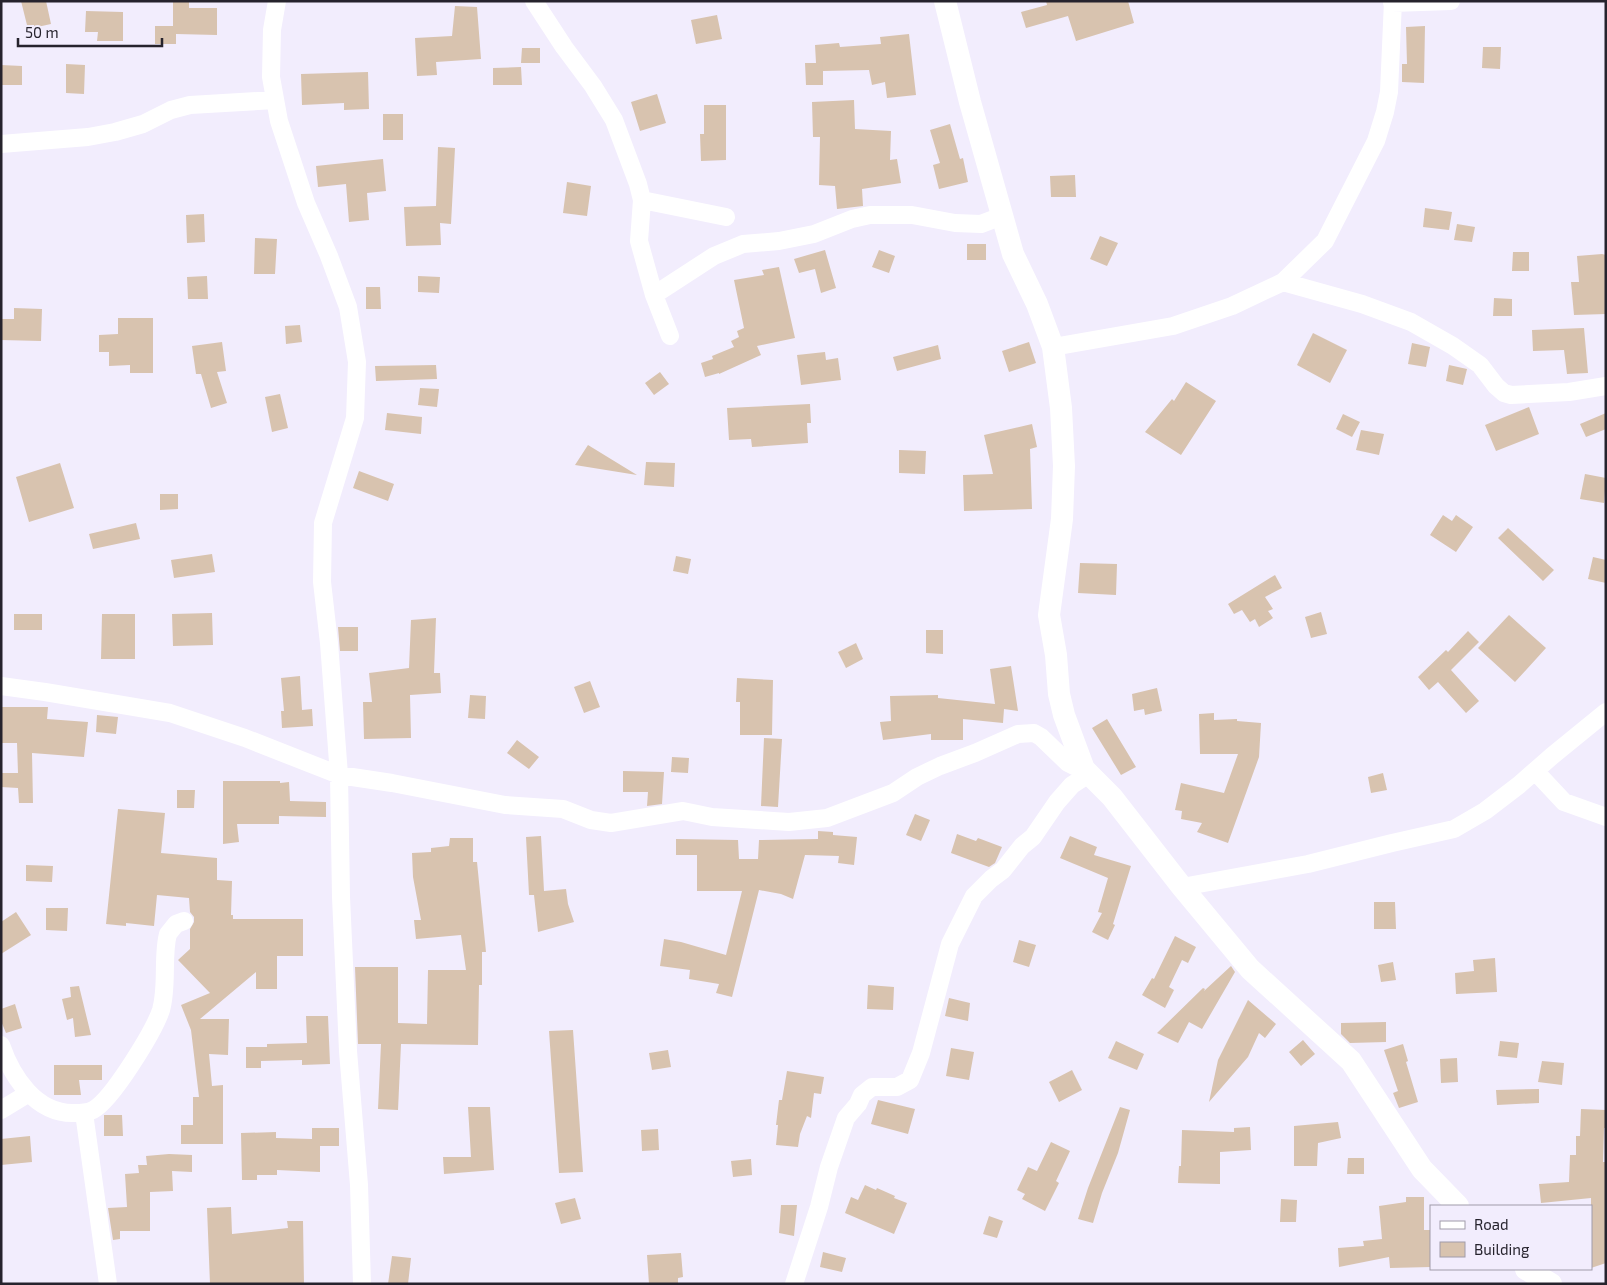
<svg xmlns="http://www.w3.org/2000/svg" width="1607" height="1285" font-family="'Exo 2',sans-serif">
  <rect width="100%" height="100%" fill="#f2edfd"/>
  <path fill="#d8c3af" d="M21 1H46L51 24 28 29Z
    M173 1H189V8H217V35L176 34V44H155V26H173Z
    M1046 1H1128L1134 23 1076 41 1068 16 1026 28 1021 12 1047 5Z
    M455 6 477 7 481 59 436 62 437 75 417 76 415 38 452 36Z
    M86 11 123 12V41H97L98 32H85Z
    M717 15 722 39 696 44 691 20Z
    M1425 26 1424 83 1402 82V64H1407L1406 27Z
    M909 34 916 95 887 98 885 82 872 85 869 70 823 71V85H806L805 63H816L815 45 839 43 840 47 881 44 880 37Z
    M1483 47H1501L1500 69 1482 68Z
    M522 48H540V63H521Z
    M66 64 85 65 84 94 66 93Z
    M1 65 22 66V85H1Z
    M521 67 522 85H493V68Z
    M368 72 369 109 344 110V103L302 105 301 74Z
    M657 94 666 123 640 131 631 102Z
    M854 100 855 129 891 131 890 160 897 159 901 183 862 189 863 206 837 209 835 186 819 185 820 137H813L812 102Z
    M704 105H726V160L701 161 700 134H704Z
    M383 114H403V140H383Z
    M950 124 960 159 963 158 968 182 939 189 933 165 940 163 930 130Z
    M438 147 455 148 451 224 440 223 441 245 406 246 404 207 436 206Z
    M383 159 386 191 367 193 369 220 349 222 346 184 318 187 316 166Z
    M1075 175 1076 197H1051L1050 176Z
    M567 182 591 186 587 216 563 213Z
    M1425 208 1452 212 1449 230 1423 227Z
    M204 214 205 242 187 243 186 215Z
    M1457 224 1475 227 1472 242 1454 240Z
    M1100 236 1118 243 1107 266 1090 259Z
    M255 238 277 239 275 274H254Z
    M967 244H986V260H967Z
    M825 250 836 288 821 293 815 269 799 273 794 259Z
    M879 250 895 256 889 273 872 267Z
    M1513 252H1529V271H1512Z
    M1602 254 1606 255V314L1574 315 1571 282H1579L1577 256Z
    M779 267 795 338 757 346 761 355 719 374V373L705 377 701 363 713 359 712 356 734 347 731 341 739 337 737 331 744 328 734 280 764 275 762 270Z
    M207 276 208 299H188L187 277Z
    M418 276 440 277 439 293 418 292Z
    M366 287H380L381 309H366Z
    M1494 298 1512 299V316H1493Z
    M14 308 42 309 41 341 1 340V319H14Z
    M118 318H153V373H130V365L109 366V352H99V335L118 334Z
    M300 325 302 342 286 344 285 326Z
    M1584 328 1588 373 1567 374 1564 350 1533 351 1532 330Z
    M1313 333 1347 350 1330 383 1297 365Z
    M222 342 226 371 217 372 227 403 211 408 201 374H196L192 346Z
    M1029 342 1036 363 1009 372 1002 351Z
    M1412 343 1430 347 1426 367 1408 364Z
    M938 345 941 359 897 371 893 357Z
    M825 352 826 360 838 358 841 380 801 385 797 355Z
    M436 365 437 379 376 381 375 366Z
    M1449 365 1467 369 1463 385 1446 381Z
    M660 372 669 384 654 395 645 383Z
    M1186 382 1216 401 1181 455 1145 432 1172 399 1174 401Z
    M420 388 439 389 437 407 418 405Z
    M280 394 288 428 272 432 265 397Z
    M810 404 811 423H807L808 443 752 447 751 439 729 440 727 408Z
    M1529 407 1539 434 1496 451 1485 425Z
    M387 413 422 417 421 434 385 430Z
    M1606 413V429L1586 437 1580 424Z
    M1343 414 1360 422 1352 437 1336 429Z
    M1032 424 1037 447 1030 449 1032 509 964 511 963 475 993 474 984 435Z
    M1361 430 1384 434 1379 455 1356 450Z
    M588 445 637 475 575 465Z
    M899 450 926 451 925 474 899 473Z
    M646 462 675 463 674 487 644 485Z
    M60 463 74 508 29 522 16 477Z
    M359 471 394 484 388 501 353 488Z
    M1585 474 1606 478 1604 503 1580 499Z
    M160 494H178V509L160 510Z
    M1443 515 1452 521 1456 515 1473 527 1456 552 1430 535Z
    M136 523 140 539 93 549 89 534Z
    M1508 528 1554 570 1543 581 1498 538Z
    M212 554 215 572 174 578 171 560Z
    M676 556 691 559 688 574 673 571Z
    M1593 557 1606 560V583L1588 579Z
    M1080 563 1117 564 1116 595 1078 593Z
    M1275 575 1282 588 1265 597 1273 609 1268 611 1273 618 1259 627 1255 619 1250 622 1242 610 1234 614 1228 604Z
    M1321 612 1327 634 1311 638 1305 617Z
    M212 613 213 645 173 646 172 614Z
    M14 614H42V630H14Z
    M102 614H135V659H101Z
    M1509 615 1546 648 1515 682 1478 648Z
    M436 618 434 673H440L441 693 410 695 411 738 364 739 363 702H372L369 673 409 668 411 620Z
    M338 627H358V651H340Z
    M926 630H943V654L926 653Z
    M1468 631 1479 642 1451 670 1479 701 1466 713 1438 682 1429 690 1418 677 1446 650 1448 652Z
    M856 643 863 659 846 668 838 652Z
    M1011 666 1018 711 1004 709 1003 723 963 719V740H931V734L883 740 880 722 891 721 890 696 938 695V698L995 704 990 669Z
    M300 676 302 710 312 709 313 726 282 728 281 711H284L281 678Z
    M737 678 773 680 772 735H740V702H736Z
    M590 681 600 707 584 713 574 687Z
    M1157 688 1162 711 1145 715 1144 709 1134 711 1132 694Z
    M470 695 486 696 485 719 468 718Z
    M1 707H48L47 719 88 722 84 757 32 753 33 803H19L18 788 1 787V773H18L17 743H1Z
    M1214 713V720L1237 719V721L1261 723 1259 757 1228 843 1197 832 1202 823 1181 819 1182 811 1175 810 1181 783 1224 793 1238 754H1200L1199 714Z
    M97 715 118 717 116 734 96 732Z
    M1107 719 1136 767 1121 775 1092 728Z
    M764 738 782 739 778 807 761 806Z
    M517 740 539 757 529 769 507 753Z
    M672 757 689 758 688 773 671 772Z
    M623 771 664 772 662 804 647 806 648 792H623Z
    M1383 773 1387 790 1371 793 1368 777Z
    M223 781H280V783L289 782 290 801 326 802V817L279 816V824H237L239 842 223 844Z
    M177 790H195L194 808H177Z
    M118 809 165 813 161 853 217 858V880L232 881 231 915H233V919H303V956H277V989H256V972L200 1019H229L228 1055 209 1054 212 1086 223 1085V1144H181V1125H193V1097H199L191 1030 181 1005 210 993 178 960 190 949V929L194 922V917L190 912 189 898 157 895 154 926 126 923V926L106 924Z
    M915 814 930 820 921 841 906 835Z
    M818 831 833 832V835L857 837 854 865 838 863 839 856 805 855 793 899 781 894 759 890 732 997 716 993 719 984 689 979 690 970 660 966 664 939 681 942 726 955 742 891H697V855H676V839L738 840 739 859H758L759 840 818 839Z
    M957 834 976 841 978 838 1002 847 995 863 989 867 951 853Z
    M541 836 544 891 566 889 568 904 574 922 538 932 534 895H529L526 837Z
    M1070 836 1097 847 1094 855 1131 866 1113 924 1115 925 1108 940 1092 932 1102 913 1098 912 1108 878 1060 858Z
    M450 838H473V862H477L486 952H482V985H479L478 1045 401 1044 398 1110 378 1109 381 1044H358L355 967H398V1023L427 1024 428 970H466L461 935 416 939 414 920H421L413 877 412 853 431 852V848L449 846Z
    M26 865 53 866 52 882 26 881Z
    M1374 902H1395L1396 929H1374Z
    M46 908H68L67 931 46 930Z
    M16 912 31 935 1 954V922Z
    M1175 936 1196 947 1188 963 1182 960 1169 987 1174 990 1165 1008 1142 995 1152 978 1154 979Z
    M1019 940 1036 945 1029 967 1013 962Z
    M1495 958 1497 992 1456 994 1455 973 1474 971 1473 960Z
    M1393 962 1396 980 1381 982 1378 965Z
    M1231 966 1235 972 1202 1029 1189 1022 1178 1043 1157 1033 1203 988 1205 989 1204 991Z
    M868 985 894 987 893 1010 867 1009Z
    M79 986 91 1035 75 1037 73 1018 67 1020 62 999 71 997 70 987Z
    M949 998 970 1003 968 1021 945 1016Z
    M1248 1000 1276 1024 1265 1038 1259 1033 1248 1057 1209 1102 1218 1060Z
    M15 1004 22 1028 6 1033 1 1021V1009Z
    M306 1016H328L330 1064 302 1065V1060L261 1061V1068H246V1047H267V1044L307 1043Z
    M1386 1022V1042L1350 1043 1341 1034V1023Z
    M573 1030 583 1172 559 1173 549 1031Z
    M1303 1040 1315 1054 1301 1066 1289 1052Z
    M1116 1041 1144 1054 1137 1070 1108 1058Z
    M1500 1041 1519 1043 1517 1058 1498 1056Z
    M1403 1044 1408 1061 1406 1062 1418 1102 1399 1108 1393 1093 1398 1091 1384 1050Z
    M951 1048 974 1052 969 1080 946 1076Z
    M668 1050 671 1067 652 1070 649 1053Z
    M1457 1058 1458 1082 1441 1083 1440 1059Z
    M1542 1061 1564 1063 1562 1085 1538 1082Z
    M54 1065H102V1080H79L81 1095H54Z
    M1072 1070 1082 1090 1059 1102 1049 1082Z
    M787 1071 824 1077 821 1094 814 1093 811 1118 807 1116 800 1134 798 1147 776 1145 778 1125H776L779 1100H782Z
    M1539 1089V1103L1497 1105 1496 1090Z
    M878 1100 915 1109 908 1134 871 1124Z
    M468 1107H490L494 1170 444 1174 443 1157H471Z
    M1120 1107 1130 1110 1118 1153 1102 1193 1093 1223 1078 1219 1088 1188Z
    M1581 1109 1606 1110V1128H1604L1603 1162H1606V1263L1591 1268V1198L1541 1203 1539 1184 1569 1182 1570 1155H1576V1136H1580Z
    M104 1115H122L123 1136H104Z
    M1338 1122 1341 1138 1318 1143 1317 1166H1294V1126Z
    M1250 1127 1251 1150 1220 1152V1184L1178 1183 1179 1166H1181L1182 1130 1234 1132V1128Z
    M312 1128H339V1146H320V1172L277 1170V1175H257V1180H242L241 1133 276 1132V1138L312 1139Z
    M658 1129 659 1150 642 1151 641 1130Z
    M30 1136 32 1162 1 1165V1139Z
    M1051 1142 1070 1151 1056 1181 1059 1183 1045 1211 1022 1199 1025 1194 1017 1190 1028 1167 1037 1171Z
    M169 1154 192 1155V1172L172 1171 173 1191 150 1192V1231H120V1239L113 1240 108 1208 127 1207 125 1174 139 1173 138 1165H147L146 1156Z
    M1348 1158H1364V1174H1347Z
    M751 1159 752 1175 733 1177 731 1161Z
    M865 1185 876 1190 877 1188 895 1196 894 1198 907 1203 894 1234 845 1213 851 1197 858 1200Z
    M1406 1197H1424V1230H1431V1267L1390 1268 1389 1257 1339 1267 1338 1248 1364 1246 1363 1241 1382 1239 1379 1206 1406 1202Z
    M575 1198 581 1219 561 1224 555 1203Z
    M1281 1199 1297 1200 1296 1222H1280Z
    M781 1205H797L794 1236 779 1233Z
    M231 1207 232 1234 288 1228 287 1221H303L304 1284H210L207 1208Z
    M989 1216 1003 1221 997 1238 983 1234Z
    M823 1252 846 1258 842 1272 820 1267Z
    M681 1253 683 1277 678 1278V1284H649L647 1255Z
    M392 1256 411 1258 408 1284H388Z"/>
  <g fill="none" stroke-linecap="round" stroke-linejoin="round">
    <path stroke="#fff" stroke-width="18" d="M277 1 272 30 271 77 279 121 306 203 329 256 348 307 357 362 355 418 323 523 322 582 329 643 339 775 341 897 348 1051 359 1185 362 1284
      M534 1 564 47 593 86 614 120 638 184 642 200 639 241 654 295 670 336
      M1392 3 1451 1
      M1 144 88 137 115 132 143 124 171 110 190 105 275 100
      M642 200 726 217
      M1283 282 1362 304 1411 322 1453 346 1480 365 1496 386 1504 393 1511 395 1569 392 1606 386
      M654 295 714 256 743 244 779 241 814 234 852 219 870 215H912L955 223 981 224 1002 216
      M1053 347 1173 326 1232 306 1283 282 1325 241 1376 141 1385 112 1389 92 1393 1
      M1 686 45 692 170 713 245 738 339 775 392 783 505 805 563 809 591 820 611 823 683 811 712 817 789 822 827 818 893 793 917 777 940 766 975 753 1018 734 1034 733 1041 737 1068 763 1076 767 1084 769
      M1535 771 1564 802 1606 817
      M1182 887 1308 864 1392 843 1454 829 1485 811 1519 785 1552 756 1606 712
      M1 1045C12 1077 36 1114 74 1113 81 1113 87 1113 93 1110 112 1100 154 1031 161 1010 168 986 162 956 168 934L176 924 184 921
      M1 1110 29 1093
      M84 1113 108 1284
      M794 1284 819 1207 829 1167 846 1118 858 1104 862 1095 872 1087H897L910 1080 921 1053 950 944 974 896 991 879 1003 870 1022 846 1033 837 1057 802 1072 785 1089 774"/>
    <path stroke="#fff" stroke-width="22" d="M945 1 970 102 1013 254 1037 304 1053 347 1061 408 1064 466 1062 519 1049 615 1056 655 1059 694 1064 715 1084 769 1112 797 1182 887 1250 969 1351 1061 1422 1169 1458 1206
      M1526 1269 1551 1284"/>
  </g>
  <rect width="1607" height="1285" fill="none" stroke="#26232d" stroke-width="5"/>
  <rect x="1430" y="1205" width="162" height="65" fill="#f2edfd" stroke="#a09caa"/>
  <rect x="1440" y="1221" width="25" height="8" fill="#ffffff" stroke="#a09caa"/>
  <text x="1474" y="1230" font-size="15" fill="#26232d">Road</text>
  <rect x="1440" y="1242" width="25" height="15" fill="#d8c3af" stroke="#a09caa"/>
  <text x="1474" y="1255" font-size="15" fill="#26232d">Building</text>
  <path d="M18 38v8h144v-8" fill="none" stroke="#26232d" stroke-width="2.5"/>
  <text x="25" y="38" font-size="15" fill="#26232d" stroke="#f2edfd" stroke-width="4" paint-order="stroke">50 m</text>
</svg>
